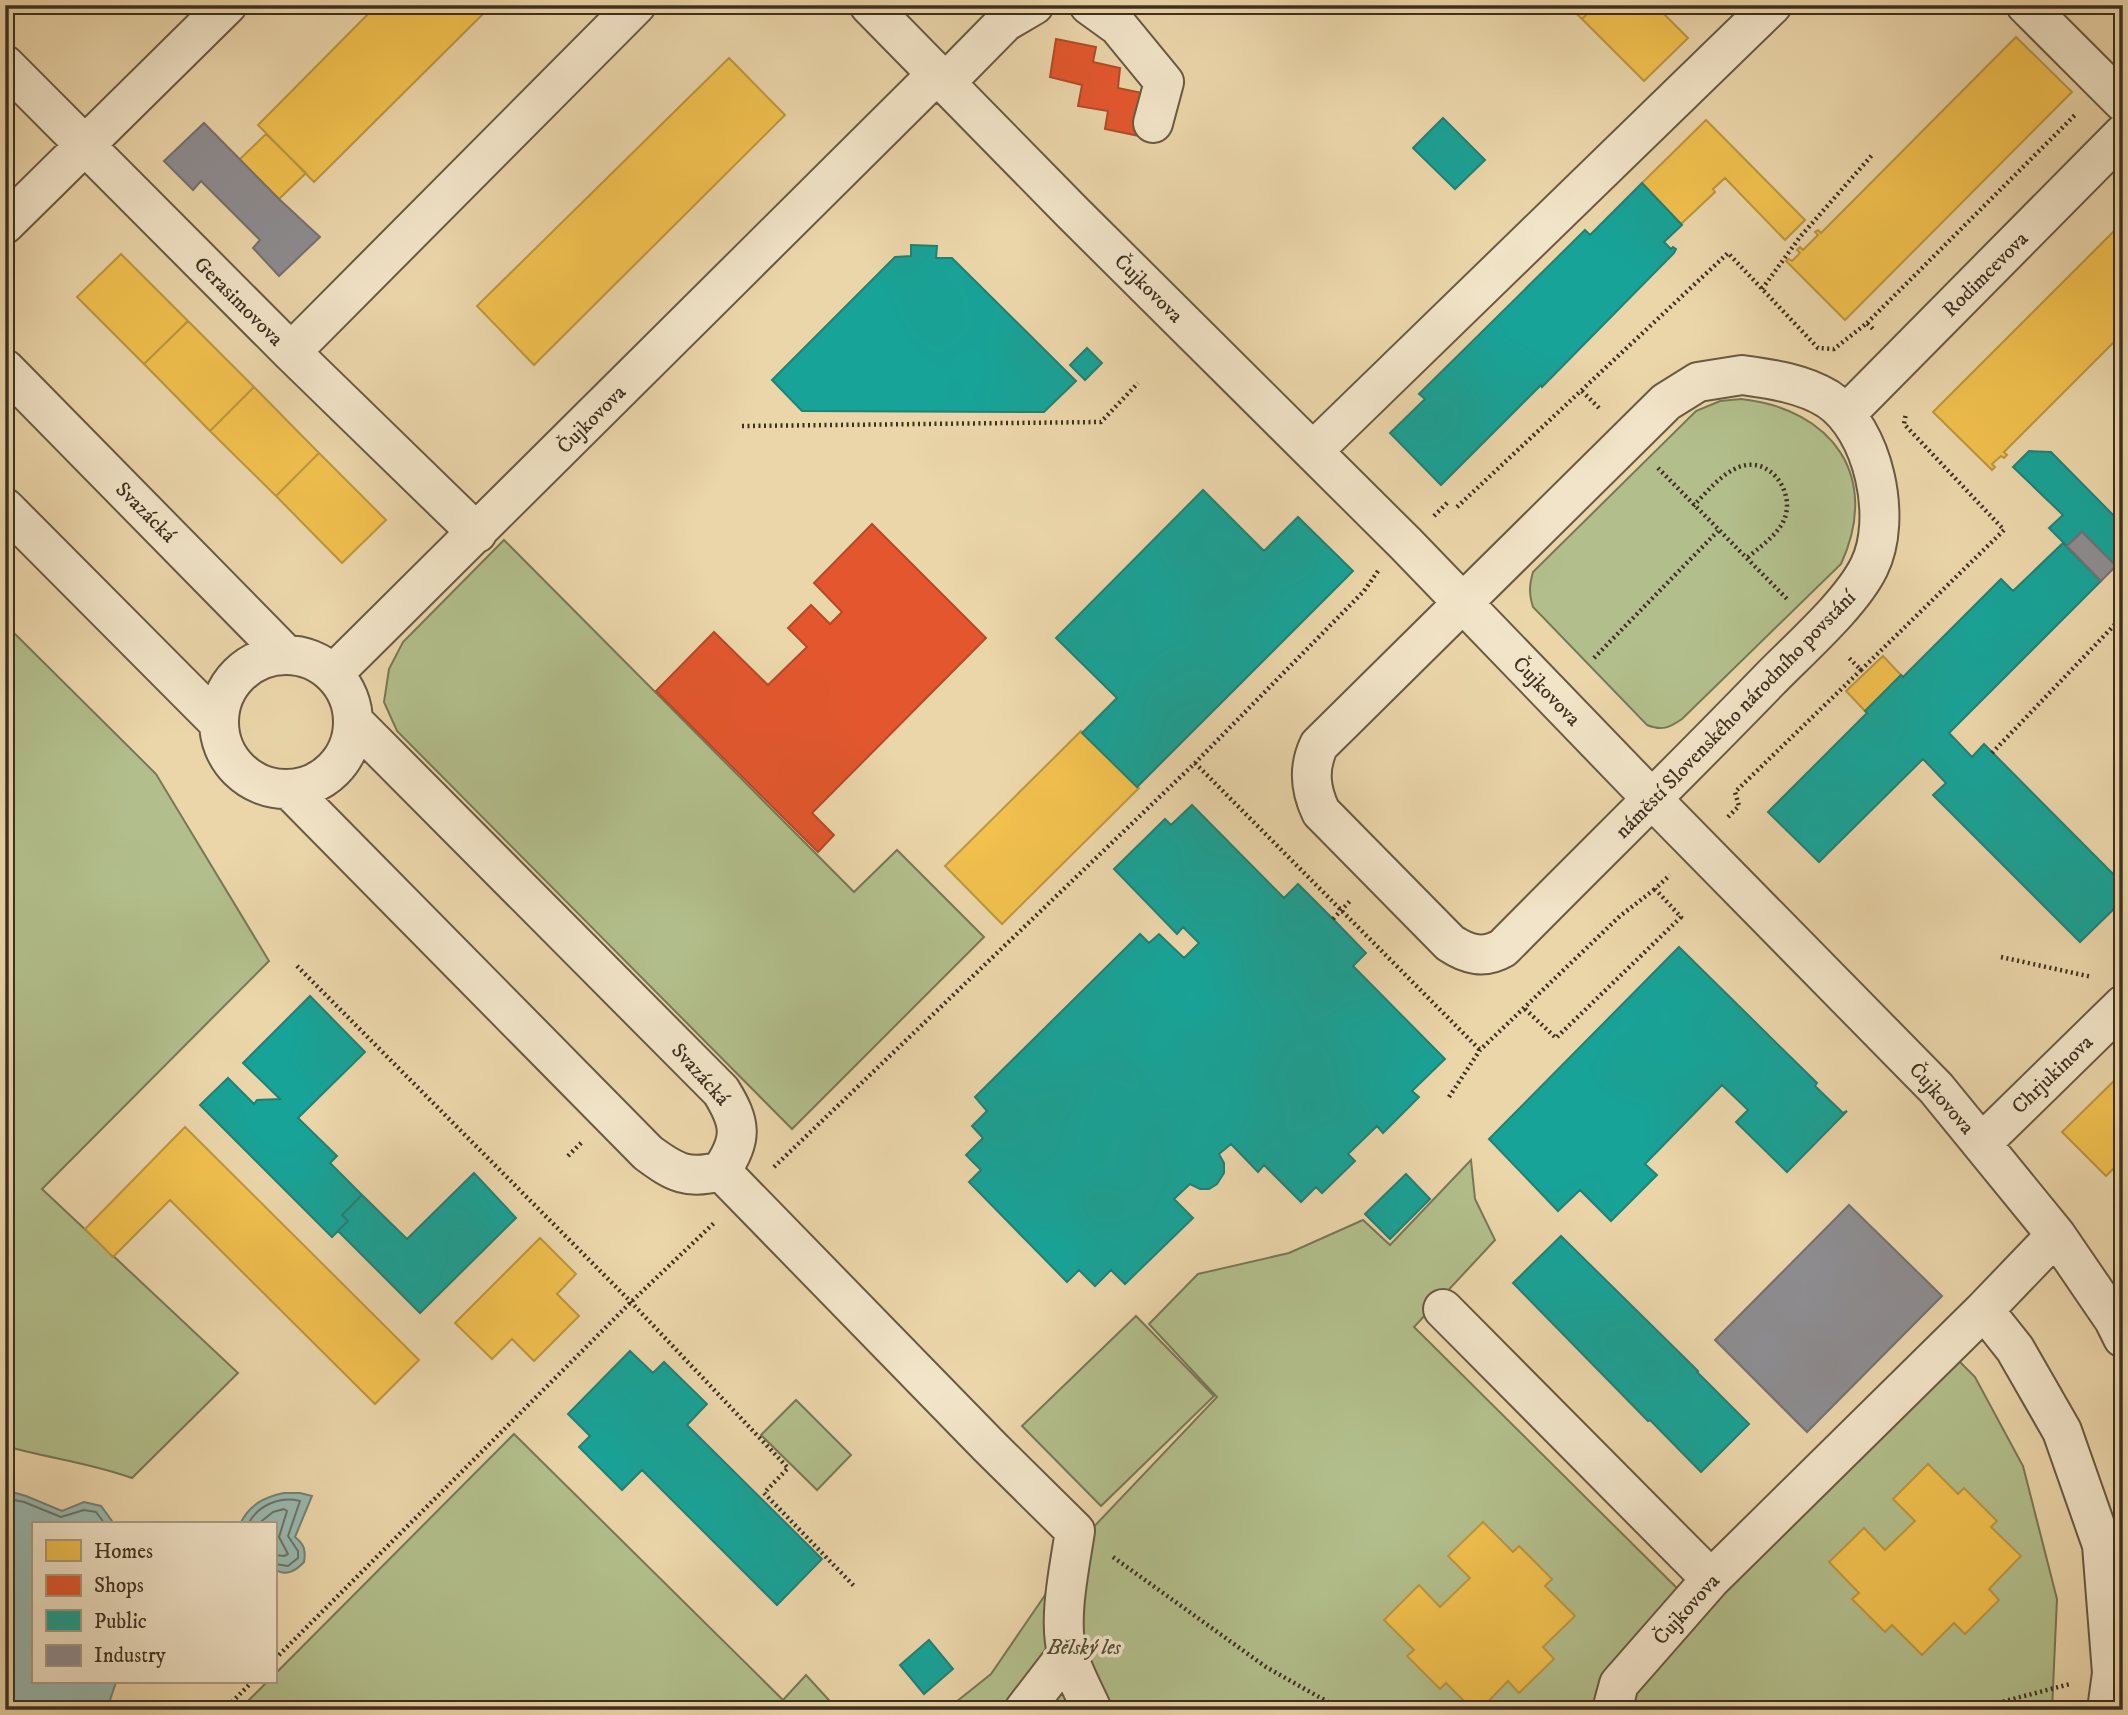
<svg xmlns="http://www.w3.org/2000/svg" width="2128" height="1715" font-family="'IM FELL DW Pica',serif">
  <rect width="100%" height="100%" fill="#ebd6aa"/>
  <filter id="stains"><feTurbulence type="fractalNoise" baseFrequency=".00286" numOctaves="4"/><feColorMatrix values="0 0 0 0 .2 0 0 0 0 .09 0 0 0 0 .02 0 0 0 .5 -.17"/></filter>
  <radialGradient id="worn" r=".72"><stop offset=".6" stop-color="#630" stop-opacity="0"/><stop offset="1" stop-color="#630" stop-opacity=".3"/></radialGradient>
  <path fill="#b2bf8c" stroke="#787856" stroke-width="2" d="M1741 399C1833 409 1881 477 1841 564L1682 719C1669 728 1662 731 1647 725L1533 607C1529 594 1529 586 1533 572L1696 411 1720 401Z
    M504 540 854 892 897 850 984 937 792 1129 397 731 384 702 389 669 403 642Z
    M5 624 156 774 269 961 42 1189 238 1373 132 1478C91 1463 48 1458 5 1446Z
    M1471 1160 1475 1199 1495 1240 1414 1327 1691 1602 1946 1348 1975 1377 2023 1466 2057 1599 2052 1710H946L991 1674 1087 1534 1217 1397 1149 1324 1198 1274 1289 1253 1363 1220 1390 1245Z
    M1136 1316 1214 1396 1101 1506 1022 1426Z
    M796 1400 851 1455 817 1490 761 1435Z
    M514 1434 783 1700 806 1675 838 1710H239L267 1682H275V1674Z"/>
  <path fill="#99b8af" stroke="#758275" stroke-width="2" d="M5 1490 26 1496 62 1511 84 1502 101 1506 112 1521V1524H33V1682H116L109 1703 104 1710H5Z
    M284 1493H300L312 1496 295 1537C304 1544 306 1550 304 1562 296 1571 285 1577 275 1569V1524H240C249 1505 264 1497 284 1493Z"/>
  <path fill="#f2c14e" stroke="#bc9640" stroke-width="2" d="M377 5H492L314 182 258 125Z
    M1568 5H1596L1582 19Z
    M1596 5H1655L1688 38 1644 81 1582 19Z
    M2016 37 2072 92 1845 320 1786 261 1789 259 1792 261 1800 253 1797 250 1800 247 1803 250 1818 235 1815 232 1818 230 1821 233Z
    M729 58 785 115 534 365 477 306Z
    M1706 120 1805 220 1785 240 1725 178 1713 189 1715 192 1681 224 1642 183Z
    M266 134 306 173 279 199 239 160Z
    M2123 222V333L2004 452 2007 455 2004 458 2001 456 1992 464 1995 467 1992 470 1933 412Z
    M121 254 188 321 144 364 77 297Z
    M188 321 254 387 210 431 144 364Z
    M254 387 319 453 276 496 210 431Z
    M319 453 386 520 342 563 276 496Z
    M1883 656 1901 675 1865 711 1846 691Z
    M1081 731 1139 788 1002 924 945 866Z
    M2123 1072V1159L2106 1176 2062 1132Z
    M185 1127 419 1360 375 1404 170 1200 113 1257 85 1229Z
    M540 1238 576 1274 557 1294 579 1316 534 1361 512 1339 492 1359 455 1323Z
    M1928 1464 1958 1494 1964 1488 1997 1521 1991 1527 2021 1556 1989 1589 1999 1600 1965 1634 1954 1623 1922 1655 1892 1625 1885 1632 1852 1599 1859 1593 1829 1562 1864 1528 1885 1550 1915 1521 1893 1499Z
    M1483 1522 1513 1552 1519 1546 1552 1579 1545 1586 1575 1616 1543 1647 1554 1659 1519 1693 1508 1681 1480 1710H1473L1446 1683 1440 1689 1407 1656 1414 1650 1384 1620 1419 1585 1440 1607 1470 1578 1448 1556Z"/>
  <path fill="#e4572e" stroke="#b24b2a" stroke-width="2" d="M1056 39 1096 47 1093 62 1120 68 1118 88 1147 94 1139 136 1105 129 1108 111 1078 106 1082 85 1050 77Z
    M872 524 986 638 812 813 834 835 818 852 656 691 714 632 768 685 807 647 788 628 811 605 830 624 842 612 814 583Z"/>
  <path fill="#17a398" stroke="#238074" stroke-width="2" d="M1443 118 1485 160 1455 189 1413 148Z
    M1642 183 1682 225 1664 242 1671 249 1673 247 1676 249 1674 253 1542 387 1541 385 1441 485 1390 433 1425 399 1419 394 1585 230 1590 235Z
    M911 245 937 246 936 258H952L1076 381 1044 412 802 411 772 380 895 257 911 256Z
    M1087 348 1102 363 1085 380 1070 365Z
    M2029 451 2051 452 2123 525V555L2114 564 2082 532 2067 546 2049 528 2063 515 2013 467Z
    M1203 490 1264 551 1298 517 1353 571 1137 787 1082 733 1117 698 1056 638Z
    M2063 543 2101 581 1949 733 1972 757 1984 744 2123 884V900L2080 942 1933 795 1946 783 1923 759 1819 862 1768 812 1867 713 1865 711 1901 675 1903 677 2001 579 2013 591Z
    M1192 805 1284 898 1298 884 1333 919 1366 953 1353 966 1445 1059 1412 1091 1419 1097 1383 1133 1377 1126 1348 1154 1355 1161 1322 1193 1316 1187 1301 1202 1264 1165 1258 1172 1231 1144 1219 1154 1224 1163V1173L1217 1184 1209 1189H1200L1190 1184 1174 1199 1193 1218 1125 1284 1111 1270 1095 1286 1079 1270 1067 1282 969 1182 981 1170 966 1155 983 1138 972 1126 987 1111 975 1097 1140 934 1149 943 1159 934 1184 958 1199 943 1183 927 1177 934 1114 869 1165 819 1171 825Z
    M1679 947 1817 1083 1815 1086 1843 1113 1847 1111 1787 1172 1736 1122 1748 1110 1722 1085 1645 1164 1657 1175 1611 1221 1580 1190 1558 1211 1489 1139Z
    M310 996 365 1052 298 1118 337 1156 330 1163 362 1195 342 1215 348 1221 332 1237 200 1105 228 1078 254 1104 257 1100 280 1099 243 1063Z
    M474 1173 516 1218 420 1313 338 1231 348 1221 342 1215 362 1195 407 1239Z
    M1406 1174 1430 1199 1390 1239 1365 1214Z
    M1561 1236 1698 1371 1697 1372 1749 1424 1701 1472 1650 1420 1648 1421 1513 1283Z
    M630 1351 653 1373 664 1362 707 1404 687 1425 822 1559 777 1605 642 1470 622 1490 579 1447 590 1436 568 1414Z
    M929 1640 953 1669 924 1694 900 1665Z"/>
  <path fill="#8d8d92" stroke="#757170" stroke-width="2" d="M204 123 279 199 320 237 279 276 253 248 260 240 201 181 193 190 164 161Z
    M2082 532 2116 566 2101 581 2067 546Z
    M1849 1205 1942 1296 1807 1432 1715 1340Z"/>
  <g fill="none" stroke-linecap="round" stroke-linejoin="round">
    <path stroke="#6c7467" stroke-width="2" d="M5 1498 24 1502 61 1517 84 1510 96 1512 105 1524
      M248 1524C258 1505 280 1496 300 1501L288 1536 298 1551V1558L288 1566 275 1564
      M258 1524 273 1512 284 1509 287 1511 279 1537 288 1554 284 1556 275 1555"/>
    <g stroke="#695a42" stroke-width="42">
      <path id="minor" d="M869 5 1073 213 1406 544 1653 800 1936 1088 2056 1235 2114 1320 2123 1338
        M1089 5 1118 26 1164 82 1153 123
        M2026 5 2123 102
        M5 65 291 352 477 533
        M945 83 1005 22 1034 5
        M5 224 227 5
        M291 352 636 5
        M5 369 286 655
        M1742 375C1770 379 1802 383 1828 399 1874 429 1893 519 1869 567 1851 604 1798 650 1768 681 1681 771 1591 859 1503 948 1484 959 1468 955 1450 943L1321 812C1310 789 1308 768 1319 745L1666 402 1698 382Z
        M1846 414 2123 134
        M1313 451 1772 5
        M5 508 219 723
        M219 722a67 67 0 1 1 134 0a67 67 0 1 1-134 0Z
        M333 674 937 74
        M289 789 648 1153C675 1173 688 1180 721 1171 743 1139 741 1123 721 1091L353 721
        M1982 1143 2123 1005
        M721 1171 989 1446 1075 1531C1070 1565 1057 1623 1068 1655 1074 1674 1084 1692 1092 1710
        M1443 1309 1711 1579
        M1984 1310 2015 1349 2062 1431 2102 1545 2112 1673 2107 1710
        M1024 1710 1067 1654
        M1612 1710 1619 1684 1711 1579 1984 1310 2056 1235"/>
    </g>
    <path stroke="#3e301f" stroke-width="4.5" stroke-dasharray="2 3.5" stroke-linecap="butt" d="M942 7 944 5
      M1762 289 1800 237 1873 154
      M1867 323 2077 113
      M1582 391 1600 409
      M742 426 1101 422 1138 383
      M1658 468 1789 601
      M1693 506C1707 492 1721 474 1739 467 1770 455 1796 493 1784 520 1777 536 1758 548 1746 559
      M1457 507 1728 253 1818 348 1834 349 1867 323 1873 329
      M1434 516 1449 501
      M1594 658 1718 531
      M1861 670 2004 530 1904 424 1906 413
      M1992 753 2123 616
      M1195 763 1480 1050
      M1728 817 1739 806 1735 792 1861 670 1849 658
      M1333 919 1351 900
      M2001 957 2092 977
      M297 966 631 1302 788 1468 764 1493 854 1586
      M1525 1009 1556 1038 1681 917 1655 889 1670 875
      M1449 1097 1480 1050 1620 916 1655 889
      M568 1156 582 1142
      M774 1167 1195 763 1364 591 1378 571
      M1113 1557 1266 1667 1342 1710
      M275 1659 631 1302 714 1223
      M224 1710 252 1682
      M1971 1710 2070 1684"/>
    <use href="#minor" stroke="#f2e4c8" stroke-width="38"/>
  </g>
  <g text-anchor="middle" stroke-width="7" stroke-linejoin="round" paint-order="stroke">
    <g font-size="21" fill="#3e301f" stroke="#f2e4c8">
      <text transform="translate(1985 274) rotate(-45)" y="7">Rodimcevova</text>
      <text transform="translate(1149 288) rotate(45)" y="7">Čujkovova</text>
      <text transform="translate(239 301) rotate(45)" y="7">Gerasimovova</text>
      <text transform="translate(591 419) rotate(-45)" y="7">Čujkovova</text>
      <text transform="translate(146 512) rotate(45)" y="7">Svazácká</text>
      <text transform="translate(1547 691) rotate(46)" y="7">Čujkovova</text>
      <text transform="translate(1735 714) rotate(-46)" y="7">náměstí Slovenského národního povstání</text>
      <text transform="translate(701 1074) rotate(48)" y="7">Svazácká</text>
      <text transform="translate(2052 1074) rotate(-44)" y="7">Chrjukinova</text>
      <text transform="translate(1942 1098) rotate(49)" y="7">Čujkovova</text>
      <text transform="translate(1686 1609) rotate(-48)" y="7">Čujkovova</text>
    </g>
    <g font-size="21" font-style="italic" fill="#554d35" stroke="#f2e4c8">
      <text x="1084" y="1654">Bělský les</text>
    </g>
  </g>
  <rect width="2128" height="1715" fill="none" stroke="#ebd6aa" stroke-width="28"/>
  <rect x="7" y="7" width="2114" height="1701" fill="none" stroke="#3e301f" stroke-width="3.5"/>
  <rect x="14" y="14" width="2100" height="1687" fill="none" stroke="#3e301f" stroke-width="2"/>
  <rect x="32" y="1522" width="245" height="161" fill="#f2e4c8" stroke="#aa9c84" stroke-width="2"/>
  <rect x="46" y="1540" width="35" height="21" fill="#f2c14e" stroke="#aa9c84" stroke-width="2"/>
  <text x="94" y="1558" font-size="21" fill="#3e301f">Homes</text>
  <rect x="46" y="1575" width="35" height="21" fill="#e4572e" stroke="#aa9c84" stroke-width="2"/>
  <text x="94" y="1592" font-size="21" fill="#3e301f">Shops</text>
  <rect x="46" y="1610" width="35" height="21" fill="#17a398" stroke="#aa9c84" stroke-width="2"/>
  <text x="94" y="1628" font-size="21" fill="#3e301f">Public</text>
  <rect x="46" y="1645" width="35" height="21" fill="#8d8d92" stroke="#aa9c84" stroke-width="2"/>
  <text x="94" y="1662" font-size="21" fill="#3e301f">Industry</text>
  <rect width="100%" height="100%" filter="url(#stains)"/>
  <rect width="100%" height="100%" fill="url(#worn)"/>
</svg>
